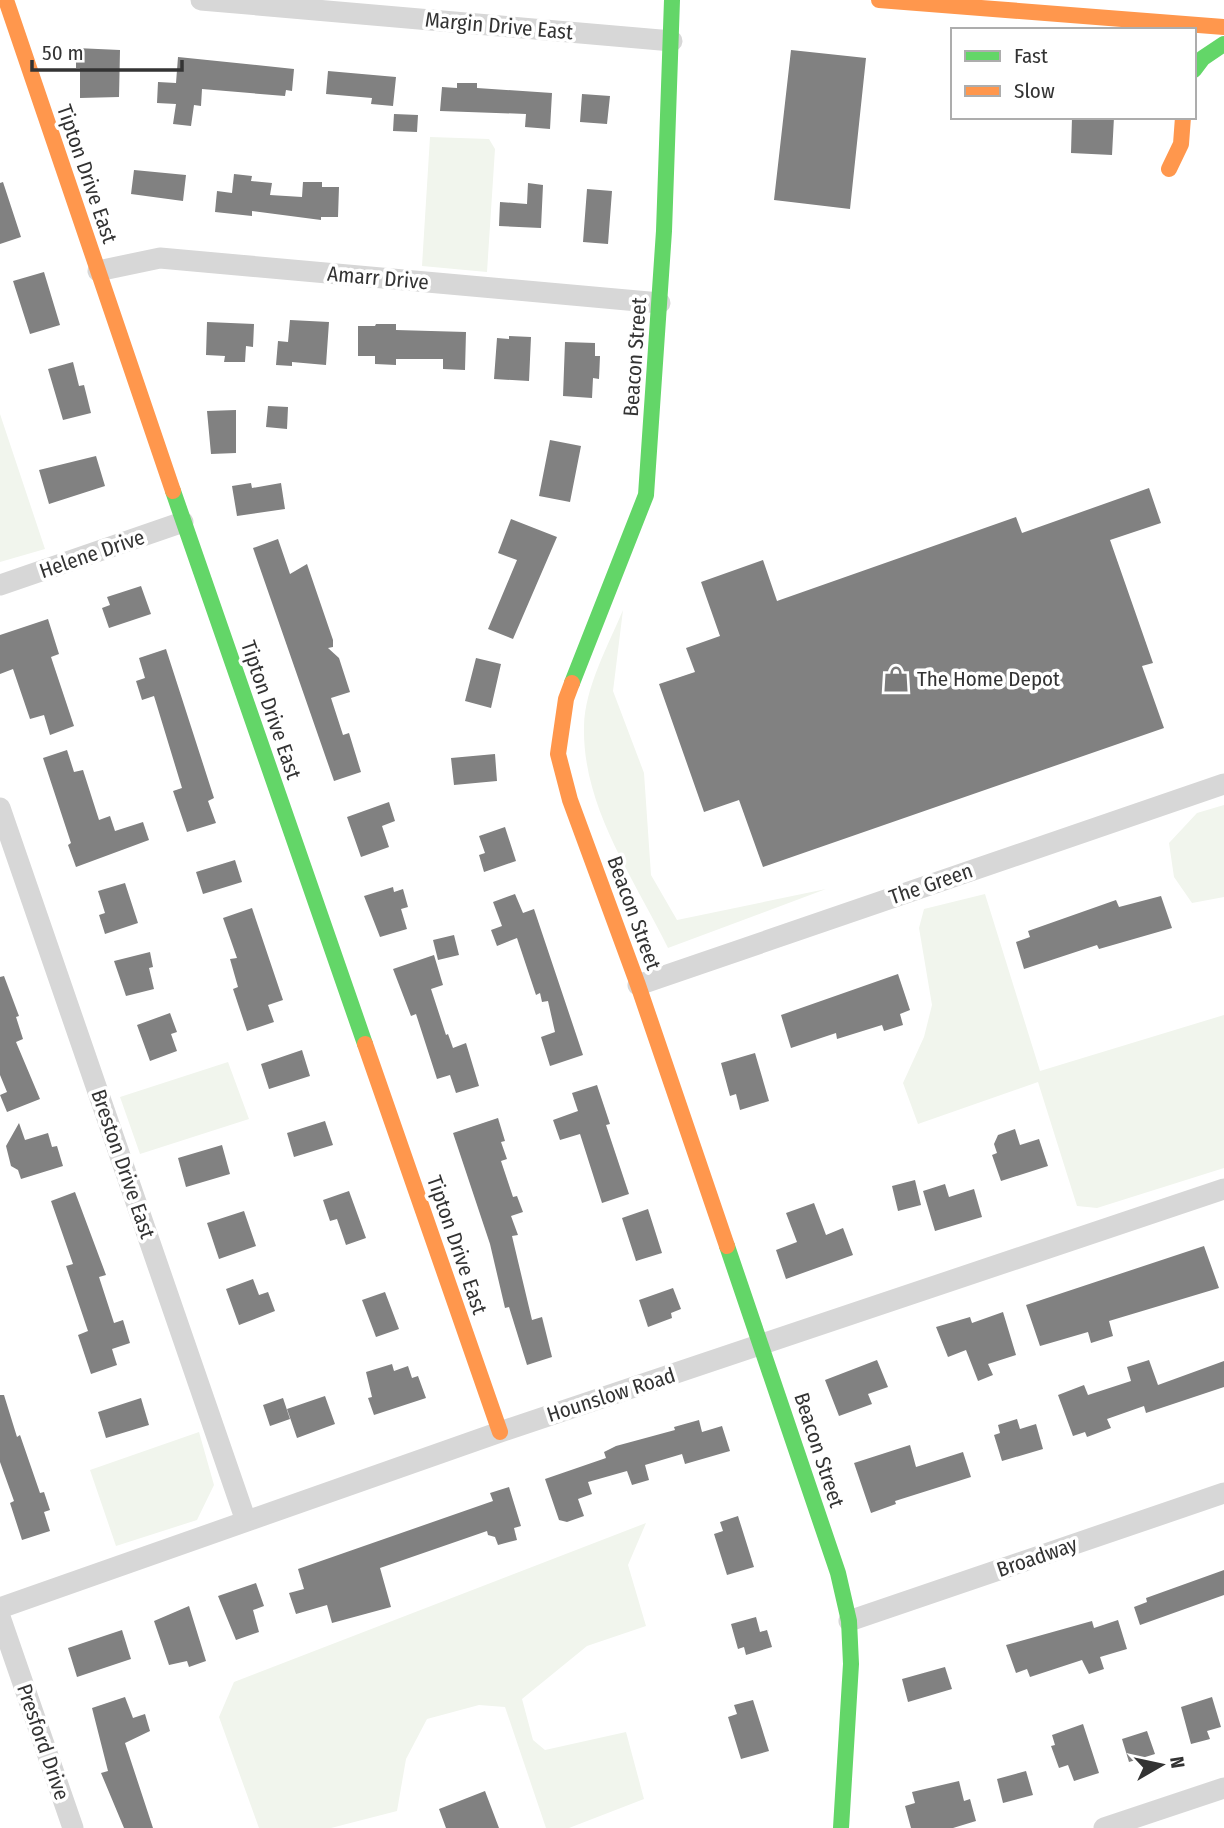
<svg xmlns="http://www.w3.org/2000/svg" width="1224" height="1828" font-family="'Fira Sans Condensed',sans-serif">
  <rect width="100%" height="100%" fill="#fff"/>
  <path fill="#f1f5ed" d="M430 137 489 139 495 149 487 272 422 266Z
    M0 414 45 549 0 562Z
    M623 610 613 691 644 773 651 875 677 920 826 889 668 948C634 878 582 807 584 726 585 687 608 646 623 610Z
    M1224 805V897L1192 903 1174 877 1169 843 1197 813Z
    M985 894 1040 1071 1224 1015V1168L1097 1208 1077 1206 1038 1082 918 1124 903 1083 924 1037 932 1005 919 928 924 909Z
    M228 1062 249 1119 140 1154 120 1097Z
    M199 1432 214 1485 197 1520 116 1546 90 1470Z
    M646 1523 628 1565 646 1626 587 1646 522 1699 533 1740 545 1750 626 1732 644 1799 569 1828H546L505 1707 479 1705 427 1719 406 1759 397 1811 331 1828H259L219 1717 234 1682Z"/>
  <path fill="#818181" d="M76 48 120 50 119 97 80 98V68H76Z
    M791 50 866 58 850 209 774 200Z
    M178 57 294 69 292 91 286 90 285 96 202 89 201 106 194 105 191 126 173 124 176 104 157 103 158 82 176 83Z
    M328 71 396 77 393 106 371 104 372 98 326 94Z
    M457 83H477V88L552 93 550 129 525 127 526 114 440 111 442 87 457 88Z
    M582 94 610 96 607 124 580 122Z
    M394 114 418 115 417 132 393 131Z
    M1072 117H1114L1112 155 1071 153Z
    M134 170 186 175 183 201 131 194Z
    M234 174 252 176 251 181 272 183 270 195 302 197 303 182H322V187H339L338 217H321V220L252 211V216L215 212 217 191 232 193Z
    M3 182 21 237 0 244V183Z
    M528 183 543 185 541 228 499 226 500 202 527 204Z
    M587 189 612 191 608 244 583 242Z
    M44 272 60 325 30 334 13 281Z
    M290 320 329 322 326 365 292 362V366L276 365 278 341 288 342Z
    M207 322 254 324 253 347 246 346 245 362H224L225 356 206 355Z
    M376 324H396V330L466 332 465 370 443 369V359H396V365L375 364V356H358V326H375Z
    M509 336 531 337 529 381 494 379 497 338 509 339Z
    M565 342 595 343V356H600L599 379 593 378 592 398 563 396Z
    M73 362 79 386 84 385 91 413 63 420 48 369Z
    M268 406 288 407 287 429 266 427Z
    M236 410V453L211 454 207 411Z
    M550 440 581 446 570 502 539 496Z
    M96 456 105 486 49 504 39 470Z
    M251 483 252 488 281 483 285 509 237 516 232 486Z
    M1149 488 1161 523 1110 540 1153 663 1142 666 1164 728 763 867 739 800 704 812 659 684 695 672 686 648 720 636 701 582 763 560 777 601 1016 517 1022 533Z
    M511 519 557 537 513 639 488 629 517 560 498 553Z
    M278 539 290 574 307 564 333 640V647L328 648 339 658 350 692 331 698 343 735 349 733 361 772 334 781 253 548Z
    M141 586 151 614 109 628 102 608 110 605 107 597Z
    M48 619 59 654 51 657 74 726 50 735 44 715 30 719 13 669 0 674V635Z
    M166 649 214 798 208 801 216 823 187 832 173 791 182 788 154 696 142 700 136 681 145 678 139 658Z
    M476 658 501 664 491 708 465 701Z
    M67 750 74 772 83 770 99 820 110 816 115 831 143 822 149 840 76 867 68 845 71 843 43 758Z
    M495 754 497 781 454 785 451 758Z
    M389 802 395 821 382 826 389 847 361 857 347 817Z
    M505 827 516 861 484 872 479 855 485 853 479 836Z
    M235 860 242 882 203 894 196 872Z
    M125 883 138 923 105 934 99 915 105 913 98 891Z
    M393 887 394 892 403 889 408 907 401 909 407 929 380 937 364 896Z
    M515 894 523 913 534 909 583 1055 550 1066 541 1037 555 1032 548 1001 542 1002 540 993 536 995 517 938 497 946 491 930 502 926 493 902Z
    M1161 896 1172 928 1099 949 1097 945 1024 969 1016 942 1030 937 1028 931 1116 900 1119 907Z
    M252 908 283 1000 268 1005 274 1022 247 1031 233 989 238 987 230 959 237 958 223 918Z
    M454 935 459 955 438 960 433 940Z
    M150 952 153 967 149 968 154 989 126 996 114 961Z
    M434 955 443 985 431 989 446 1035 448 1034 453 1048 466 1043 479 1086 456 1093 450 1075 437 1079 416 1014 411 1016 393 969Z
    M898 974 910 1010 900 1014 903 1025 884 1031 882 1025 837 1039 836 1033 791 1048 781 1015Z
    M4 976 19 1016 16 1017 23 1039 16 1042 40 1099 7 1112 0 1095 7 1092 0 1075V977Z
    M170 1013 177 1032 171 1034 177 1051 150 1061 137 1025Z
    M302 1050 310 1076 269 1089 261 1064Z
    M755 1053 769 1101 740 1110 736 1094 730 1096 721 1063Z
    M597 1085 610 1124 606 1125 629 1194 602 1203 580 1134 560 1140 553 1120 578 1111 572 1093Z
    M498 1118 505 1141 501 1142 507 1159 501 1161 513 1197 517 1196 523 1212 511 1216 518 1235 512 1236 532 1320 542 1317 552 1357 527 1365 509 1307 505 1308 490 1244 453 1133Z
    M325 1121 333 1145 294 1157 287 1133Z
    M19 1123 25 1140 48 1133 52 1147 57 1146 63 1166 21 1179 18 1170 11 1166 6 1146Z
    M1015 1129 1020 1145 1039 1139 1048 1166 1001 1181 992 1155 997 1153 994 1144 998 1135Z
    M222 1145 230 1174 186 1187 178 1158Z
    M915 1180 921 1205 898 1211 892 1186Z
    M945 1184 949 1197 974 1189 982 1217 935 1231 923 1191Z
    M349 1191 366 1238 346 1245 337 1219 330 1221 323 1200Z
    M75 1192 106 1275 99 1277 114 1323 123 1320 130 1343 112 1349 117 1365 91 1374 78 1335 88 1331 66 1266 73 1264 51 1201Z
    M814 1203 826 1235 843 1228 853 1255 786 1279 776 1250 797 1242 786 1213Z
    M648 1209 662 1253 636 1261 622 1218Z
    M244 1211 256 1246 219 1259 207 1223Z
    M1204 1246 1219 1288 1109 1321 1113 1336 1091 1343 1088 1332 1040 1346 1026 1305Z
    M253 1279 259 1295 268 1292 275 1311 239 1325 226 1289Z
    M673 1288 681 1309 671 1313 672 1318 648 1327 639 1300Z
    M385 1292 399 1329 376 1337 362 1300Z
    M1003 1312 1016 1355 988 1364 993 1375 978 1381 966 1350 948 1357 936 1327 970 1317 972 1323Z
    M877 1360 888 1387 868 1394 872 1404 839 1416 825 1380Z
    M1149 1360 1158 1385 1224 1361V1387L1146 1413 1144 1406 1107 1419 1111 1428 1087 1437 1085 1432 1073 1436 1058 1395 1084 1385 1088 1395 1131 1381 1127 1367Z
    M392 1364 394 1371 408 1366 412 1378 418 1376 426 1398 374 1415 368 1398 372 1397 366 1372Z
    M0 1395H4L17 1437 20 1435 40 1493 44 1492 50 1510 44 1512 50 1531 22 1540 10 1503 14 1501 0 1462Z
    M325 1396 335 1424 297 1438 287 1409Z
    M141 1398 149 1425 106 1438 98 1412Z
    M283 1398 290 1419 270 1426 263 1405Z
    M1017 1419 1020 1429 1036 1424 1043 1449 1002 1461 994 1435 1000 1433 998 1425Z
    M699 1420 702 1432 722 1426 730 1451 685 1464 682 1454 645 1465 649 1480 632 1485 627 1471 588 1482 592 1494 578 1499 584 1516 567 1522 559 1520 545 1479 606 1458 604 1452 616 1446 675 1430 674 1427Z
    M910 1445 916 1467 963 1452 971 1477 895 1501 896 1504 871 1513 854 1463Z
    M509 1487 521 1526 514 1528 517 1540 498 1545 495 1537 488 1535 487 1531 380 1568 391 1607 332 1623 327 1605 296 1614 289 1593 304 1589 298 1569 493 1501 490 1493Z
    M738 1516 754 1567 727 1575 714 1534 723 1531 720 1522Z
    M1224 1570V1595L1140 1625 1134 1607 1147 1602 1146 1598Z
    M256 1583 264 1606 253 1610 259 1632 236 1640 218 1596Z
    M189 1606 206 1661 189 1667 187 1661 169 1665 154 1621Z
    M756 1617 760 1632 767 1630 772 1647 746 1655 744 1647 738 1649 731 1624Z
    M1118 1620 1127 1649 1100 1657 1104 1669 1089 1674 1082 1660 1030 1677 1027 1669 1016 1673 1006 1645 1092 1621 1094 1628Z
    M122 1630 131 1659 77 1677 68 1648Z
    M945 1667 952 1689 908 1702 902 1679Z
    M125 1697 133 1718 145 1714 150 1731 125 1743 153 1828H124L101 1773 108 1771 92 1708Z
    M1212 1697 1221 1727 1207 1731 1210 1739 1191 1744 1181 1707Z
    M753 1700 769 1751 741 1759 728 1717 737 1714 734 1705Z
    M1083 1724 1099 1773 1074 1781 1068 1765 1059 1768 1051 1746 1055 1745 1052 1735Z
    M1147 1731 1155 1754 1129 1762 1122 1739Z
    M1026 1771 1033 1795 1003 1803 997 1779Z
    M959 1781 964 1801 970 1799 976 1821 953 1828H911L905 1806 915 1803 912 1792Z
    M485 1791 499 1828H446L439 1809Z"/>
  <g fill="none" stroke-linecap="round" stroke-linejoin="round">
    <path stroke="#d7d7d7" stroke-width="21" d="M201 0 672 41
      M98 271 160 258 660 303
      M0 585 183 522
      M0 808 246 1521
      M638 985 1224 784
      M0 1608 500 1432 1224 1189
      M0 1617 73 1828
      M849 1621 1224 1493
      M1104 1828 1224 1788"/>
    <path stroke="#63d668" stroke-width="16" d="M1194 70 1203 58 1224 44
      M173 491 365 1044
      M572 683 646 495 664 231 672 0
      M727 1246 838 1573 849 1621 851 1664 841 1828"/>
    <path stroke="#ff974d" stroke-width="16" d="M6 0 173 491
      M879 0 1224 27
      M1169 169 1181 144 1183 117
      M572 683 566 699 558 754 570 800 638 985 727 1246
      M365 1044 500 1432"/>
  </g>
  <defs>
    <g id="shop-bare" transform="scale(2.1)"><path d="M-5-2.5h2.3a2.7 3.5 0 0 1 5.4 0H5L5.5 6h-11ZM-1.5-2.5h3a1.5 2.3 0 0 0-3 0Z" fill="#7a7a7a" stroke="#fff" stroke-width="2.5" paint-order="stroke"/></g>
  </defs>
  <g fill-rule="evenodd">
    <use href="#shop-bare" x="896" y="679"/>
  </g>
  <g text-anchor="middle" stroke-width="7" stroke-linejoin="round" paint-order="stroke">
    <g font-size="21" fill="#333" stroke="#fff">
      <text transform="translate(499 26) rotate(5)" y="7">Margin Drive East</text>
      <text transform="translate(87 174) rotate(71)" y="7">Tipton Drive East</text>
      <text transform="translate(378 278) rotate(5)" y="7">Amarr Drive</text>
      <text transform="translate(635 357) rotate(-86)" y="7">Beacon Street</text>
      <text transform="translate(92 554) rotate(-19)" y="7">Helene Drive</text>
      <text transform="translate(271 710) rotate(71)" y="7">Tipton Drive East</text>
      <text transform="translate(931 884) rotate(-19)" y="7">The Green</text>
      <text transform="translate(634 913) rotate(70)" y="7">Beacon Street</text>
      <text transform="translate(123 1164) rotate(71)" y="7">Breston Drive East</text>
      <text transform="translate(457 1245) rotate(71)" y="7">Tipton Drive East</text>
      <text transform="translate(611 1395) rotate(-18)" y="7">Hounslow Road</text>
      <text transform="translate(819 1450) rotate(72)" y="7">Beacon Street</text>
      <text transform="translate(1037 1557) rotate(-19)" y="7">Broadway</text>
      <text transform="translate(43 1742) rotate(71)" y="7">Presford Drive</text>
    </g>
    <g font-size="21" fill="#333" stroke="#fff" text-anchor="start">
      <text x="917" y="686">The Home Depot</text>
    </g>
  </g>
  <rect x="951" y="28" width="245" height="91" fill="#ffffff" stroke="#adadad" stroke-width="2"/>
  <rect x="965" y="51" width="35" height="10" fill="#63d668" stroke="#adadad" stroke-width="2"/>
  <text x="1014" y="63" font-size="21" fill="#333333">Fast</text>
  <rect x="965" y="86" width="35" height="10" fill="#ff974d" stroke="#adadad" stroke-width="2"/>
  <text x="1014" y="98" font-size="21" fill="#333333">Slow</text>
  <g transform="translate(1161 1765) rotate(81)" stroke="#ffffff" stroke-width="5" paint-order="stroke">
  <path d="M0-5L12 26L0 18L-12 26Z" fill="#333333"/>
  <text y="-10" font-size="19" font-weight="bold" text-anchor="middle" fill="#333333">N</text>
  </g>
  <path d="M32 60v10h150v-10" fill="none" stroke="#333333" stroke-width="3.5"/>
  <text x="42" y="60" font-size="21" fill="#333333" stroke="#ffffff" stroke-width="5" paint-order="stroke">50 m</text>
</svg>
